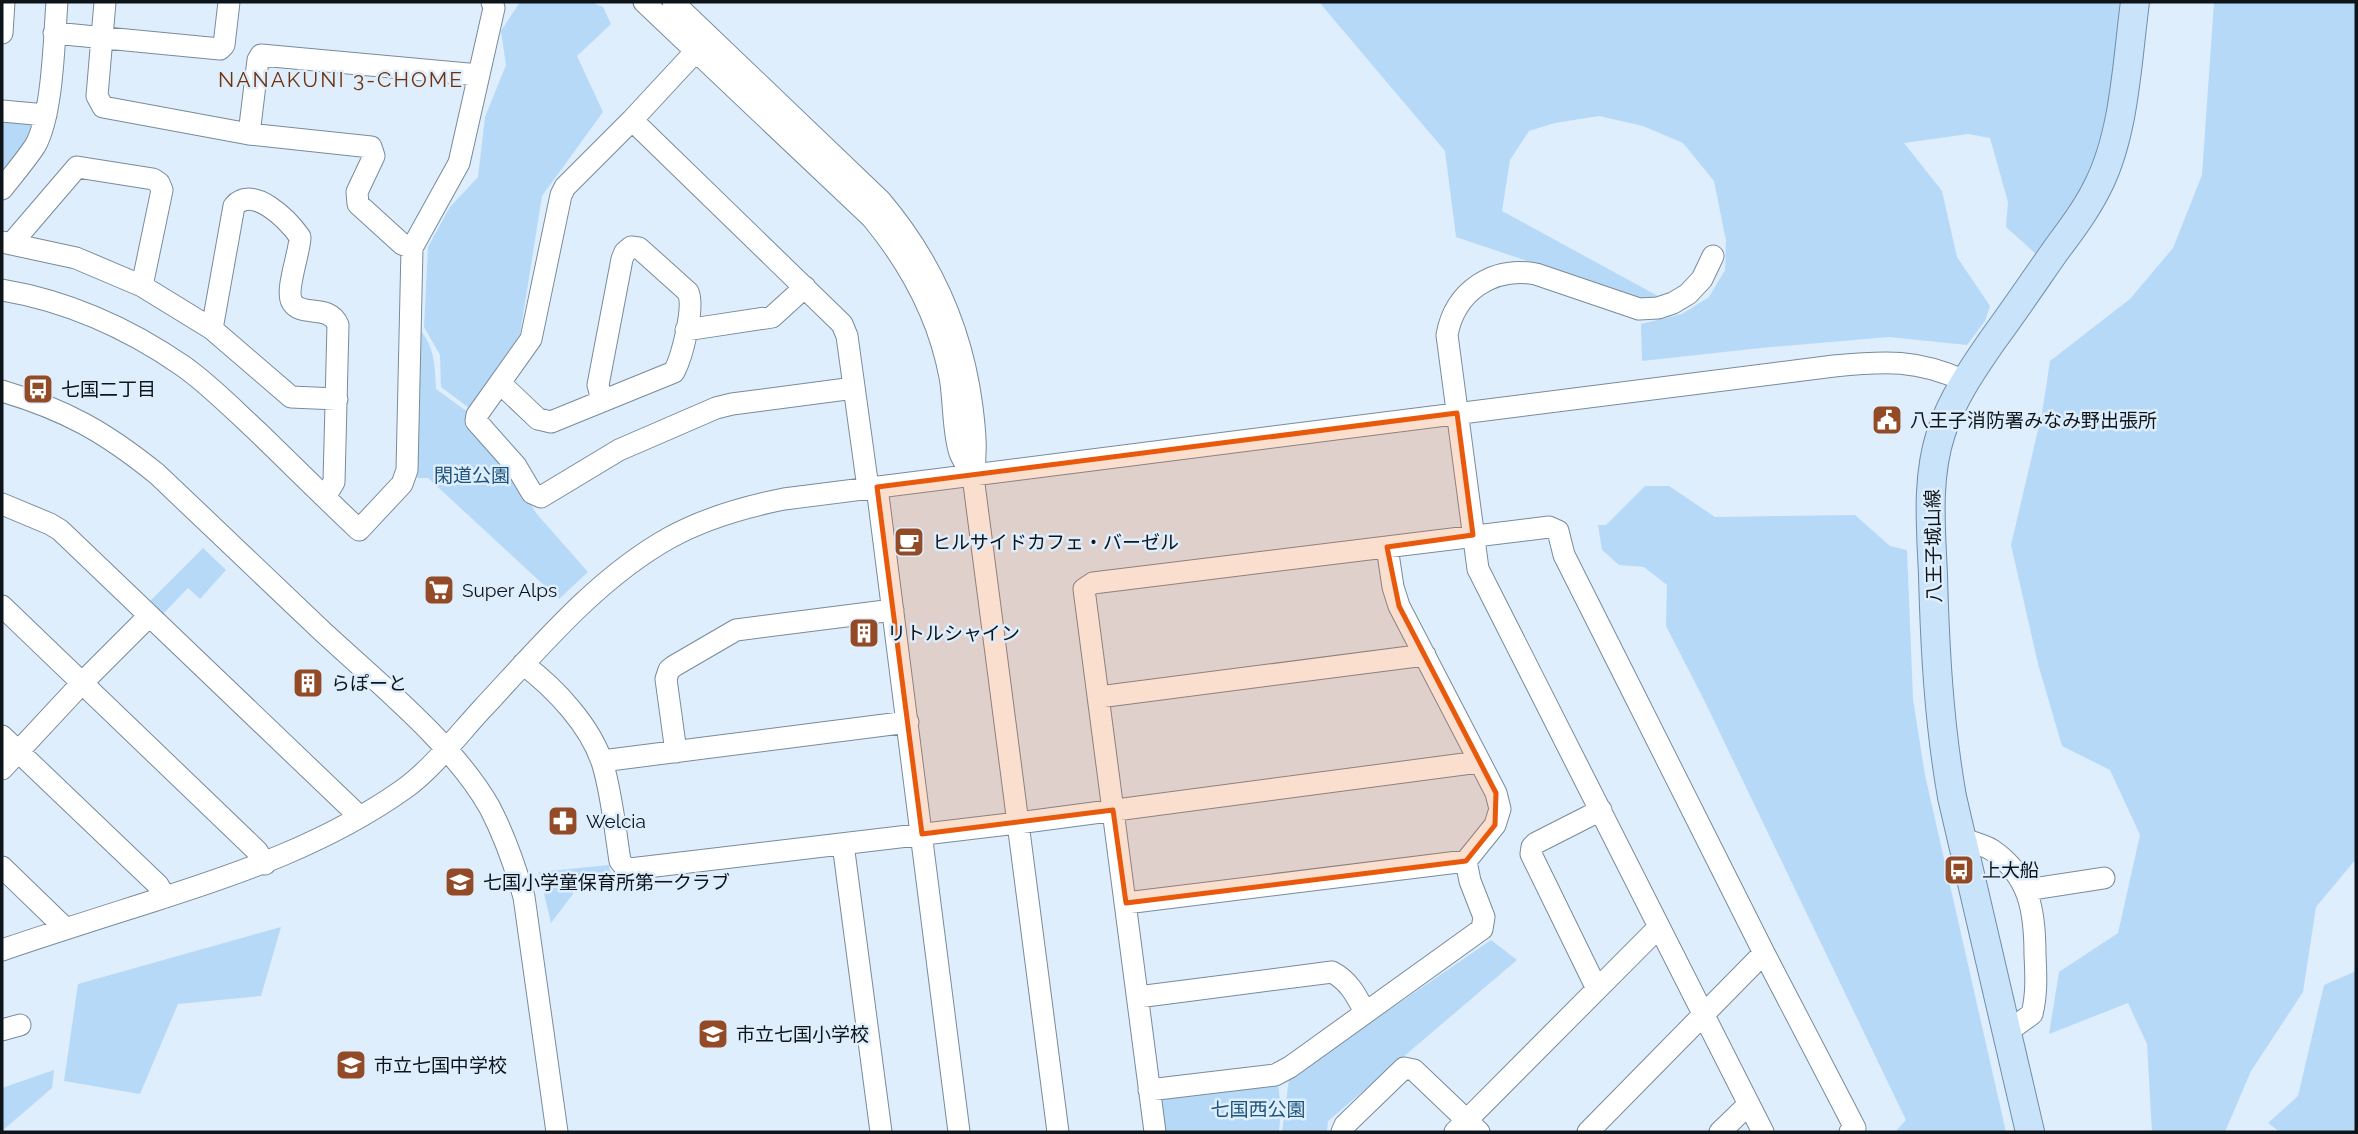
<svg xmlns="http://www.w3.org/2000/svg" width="2358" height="1134" font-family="Raleway,'Noto Sans JP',sans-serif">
  <rect width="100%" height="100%" fill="#deeefd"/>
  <path fill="#b7d9f8" d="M520 2H591L603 7 611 24 577 56 603 112 542 196 520 334 469 408 441 387 440 355 424 327 428 247 450 207 478 177 485 117 506 65 501 31Z
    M1319 2H2122L2104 130 2085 186 2037 255 2006 227 2008 202 1990 138 1968 134 1904 143 1942 191 1957 257 1990 306 1985 321 1967 345 1889 337 1761 348 1642 361 1641 324 1682 314 1709 297 1725 270 1726 241 1714 181 1683 143 1643 126 1599 116 1555 123 1529 131 1510 160 1502 211 1658 296 1643 300 1456 237 1445 151Z
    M2214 2H2356V859L2316 907 2303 992 2251 1071 2225 1132H2152L2147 1044 2128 1003 2049 1034 2059 972 2118 933 2140 835 2110 770 2062 746 2038 664 2011 545 2042 413 2050 361 2130 299 2173 248 2202 175Z
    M2 118 33 122 35 130 2 180Z
    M421 331C435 349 435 367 436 389L469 413 464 422 505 462 536 513 588 572 559 599 428 478H417Z
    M1645 486H1669L1715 517 1855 515 1890 546 1907 550 1913 699 1925 775 2006 1132H1895L1906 1120 1705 702 1666 626 1667 585 1644 567 1619 565 1602 550 1598 525H1606Z
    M203 548 226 570 200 599 188 588 160 617 146 605Z
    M609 865 611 880 574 885 573 894 551 923 539 872Z
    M281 927 261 996 178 1004 140 1094 64 1081 78 984Z
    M1491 940 1517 960 1328 1121 1327 1132H1282L1289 1079Z
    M2356 971V1132H2280L2268 1123 2298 1096 2324 985Z
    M54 1070 52 1088 2 1131V1088Z
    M1278 1084 1281 1109 1279 1132H1164L1160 1104 1165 1097Z"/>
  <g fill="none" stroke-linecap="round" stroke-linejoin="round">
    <g stroke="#788b9b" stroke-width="23">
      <path id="minor" d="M105 2 97 96 103 107 249 134 371 147 374 156 357 192 358 204 402 244 412 248
        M644 2 872 218C910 264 939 318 950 377 954 397 953 435 960 453 963 461 969 469 973 476
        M673 2 880 200C931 260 962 329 972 407 975 431 977 452 973 476L1058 1132
        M2 33 4 2
        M54 33 220 49 224 45 229 2
        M709 37 632 120 565 187 561 195 531 339 477 415 476 421 516 466 532 493 541 497 619 450 716 408 732 404 854 388
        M2 111 46 115
        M632 120 842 324 847 336 868 488
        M249 134 258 60 261 55 479 75
        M2 189C13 175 25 161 35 146 53 115 54 39 57 2
        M2 242 76 258 142 286 212 329 291 397 337 399
        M11 244 77 167 153 179 159 183 162 190 142 286
        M1713 256 1702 279 1688 294 1673 303 1658 308 1639 309 1536 274C1493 266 1455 291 1447 335L1478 569 1763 1132
        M2 290C67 301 128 328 183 366 210 385 234 410 259 433 292 465 325 498 359 530L402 484 407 470 412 248 459 163 494 8 492 2
        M212 329 234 206C253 184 288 220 300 237 300 252 285 290 292 302 301 318 329 303 338 325L334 482 325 497
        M686 330 772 317 805 287
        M501 384 538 419 551 422 674 372C682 357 695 307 688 292L639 248 631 247 625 252 622 259 598 385 602 401
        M2 391C66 410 105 432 157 474 212 526 267 579 322 631 377 682 454 744 490 808 505 837 515 866 524 897L557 1132
        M877 487 959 1132
        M2 504 50 524 60 530 359 816
        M2 606 257 851 265 864
        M523 664C555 688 591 726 603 765 612 796 615 829 620 861L625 867 630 869 1018 823 1479 762
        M1099 697 1425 655
        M2 736 158 885 165 897
        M676 752 666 679 669 670 674 666 736 630 893 610
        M602 761 908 722
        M2 769 83 682 149 616
        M1962 839C1972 842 1984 845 1992 850 2030 876 2035 912 2035 955 2036 975 2037 994 2032 1014L2007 1032
        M843 844 881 1132
        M2 867 66 929
        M2027 890 2104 878
        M1126 903 1466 861
        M2 950C52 933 103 917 153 901 241 873 328 843 404 789 432 769 458 735 482 709 539 648 596 579 669 538 705 518 744 507 784 499L1834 366C1885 361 1917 359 1965 381
        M1597 989 1531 854 1532 847 1536 843 1601 810
        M1138 997 1332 972C1349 981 1356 995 1365 1012
        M2 1030 20 1025
        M1149 1090 1275 1075 1290 1067 1482 929 1484 917 1470 881 1466 861 1495 825 1500 809 1496 793 1399 606 1393 587 1387 547
        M1155 1132 1084 589 1093 583 1549 527 1558 531 1564 555 1764 953 1855 1128 1850 1132
        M1342 1132 1345 1125 1404 1068 1414 1070 1479 1132
        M1455 1132 1659 927
        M1588 1132 1764 953
        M1720 1132 1749 1104"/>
    </g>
    <g stroke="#708eaa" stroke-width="30">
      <path id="major" d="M2030 1132 1952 797C1939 723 1935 650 1933 575 1931 528 1926 479 1941 433 1952 399 1972 370 1992 341 2014 311 2035 280 2056 250 2071 230 2086 210 2097 188 2125 134 2127 61 2135 2"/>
    </g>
    <use href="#minor" stroke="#fff" stroke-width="21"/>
    <use href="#major" stroke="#c9e3fa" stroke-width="28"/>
  </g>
  <path fill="#e8590c" fill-opacity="0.2" stroke="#e8590c" stroke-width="5" stroke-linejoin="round" d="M1457 413 1473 535 1387 547 1399 606 1496 793 1495 825 1466 861 1126 903 1113 810 922 834 877 487Z"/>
  <defs>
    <g id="bus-square" transform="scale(1.575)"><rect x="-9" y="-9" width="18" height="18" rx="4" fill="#924b26" stroke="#deeefd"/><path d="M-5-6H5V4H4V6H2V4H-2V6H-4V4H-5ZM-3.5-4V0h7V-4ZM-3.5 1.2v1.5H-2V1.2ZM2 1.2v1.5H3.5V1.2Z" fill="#fff"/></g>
    <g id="civic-square" transform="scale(1.575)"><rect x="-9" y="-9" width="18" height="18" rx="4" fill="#924b26" stroke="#deeefd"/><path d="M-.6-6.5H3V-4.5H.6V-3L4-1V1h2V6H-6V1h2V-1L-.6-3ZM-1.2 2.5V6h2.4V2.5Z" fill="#fff"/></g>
    <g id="cafe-square" transform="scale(1.575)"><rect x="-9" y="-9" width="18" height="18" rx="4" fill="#924b26" stroke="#deeefd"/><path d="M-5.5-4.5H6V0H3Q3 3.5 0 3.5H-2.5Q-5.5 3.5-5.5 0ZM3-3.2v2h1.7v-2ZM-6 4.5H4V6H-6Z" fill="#fff"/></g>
    <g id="supermarket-square" transform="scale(1.575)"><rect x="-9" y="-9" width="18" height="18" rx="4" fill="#924b26" stroke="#deeefd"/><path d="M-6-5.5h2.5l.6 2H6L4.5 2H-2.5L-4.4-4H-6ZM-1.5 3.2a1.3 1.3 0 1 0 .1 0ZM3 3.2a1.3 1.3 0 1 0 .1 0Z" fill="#fff"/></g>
    <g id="building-square" transform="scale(1.575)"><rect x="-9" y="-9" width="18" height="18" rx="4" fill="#924b26" stroke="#deeefd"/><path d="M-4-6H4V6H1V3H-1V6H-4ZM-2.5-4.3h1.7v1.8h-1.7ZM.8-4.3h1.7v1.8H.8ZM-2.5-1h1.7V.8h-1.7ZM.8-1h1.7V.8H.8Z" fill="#fff"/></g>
    <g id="pharmacy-square" transform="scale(1.575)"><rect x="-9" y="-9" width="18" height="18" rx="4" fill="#924b26" stroke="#deeefd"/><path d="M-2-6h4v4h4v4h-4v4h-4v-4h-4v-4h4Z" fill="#fff"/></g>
    <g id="school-square" transform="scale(1.575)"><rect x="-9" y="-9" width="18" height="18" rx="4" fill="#924b26" stroke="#deeefd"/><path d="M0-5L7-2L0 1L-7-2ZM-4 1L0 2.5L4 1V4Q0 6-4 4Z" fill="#fff"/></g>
  </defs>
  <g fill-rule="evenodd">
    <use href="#bus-square" x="38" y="389"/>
    <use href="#civic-square" x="1887" y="420"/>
    <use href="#cafe-square" x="909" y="542"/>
    <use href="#supermarket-square" x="439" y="590"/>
    <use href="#building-square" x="864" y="633"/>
    <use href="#building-square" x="308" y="683"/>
    <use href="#pharmacy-square" x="563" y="821"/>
    <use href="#bus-square" x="1959" y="870"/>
    <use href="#school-square" x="460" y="882"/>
    <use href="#school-square" x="713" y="1034"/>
    <use href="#school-square" x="351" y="1065"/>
  </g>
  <g text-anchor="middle" stroke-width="5" stroke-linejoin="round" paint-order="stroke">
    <g font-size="19" fill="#0d141a" stroke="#deeefd" text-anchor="start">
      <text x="61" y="396">七国二丁目</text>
      <text x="1910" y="427">八王子消防署みなみ野出張所</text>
      <text x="932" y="549">ヒルサイドカフェ・バーゼル</text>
      <text x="462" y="597">Super Alps</text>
      <text x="887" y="640">リトルシャイン</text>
      <text x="331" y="690">らぽーと</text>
      <text x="586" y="828">Welcia</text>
      <text x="1982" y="877">上大船</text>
      <text x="483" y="889">七国小学童保育所第一クラブ</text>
      <text x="736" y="1041">市立七国小学校</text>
      <text x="374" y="1072">市立七国中学校</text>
    </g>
    <g font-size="19" fill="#1f547c" stroke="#deeefd">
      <text x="472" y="482">閑道公園</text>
      <text x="1258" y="1116">七国西公園</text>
    </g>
    <g font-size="19" fill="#0d141a" stroke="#deeefd">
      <text transform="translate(1933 546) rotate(-91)" y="7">八王子城山線</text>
    </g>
    <g font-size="21" letter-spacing="2" fill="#70320d" stroke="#deeefd">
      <text x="341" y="87">NANAKUNI 3-CHOME</text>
    </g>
  </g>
  <rect width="2358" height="1134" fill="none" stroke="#0d141a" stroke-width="7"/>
</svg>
